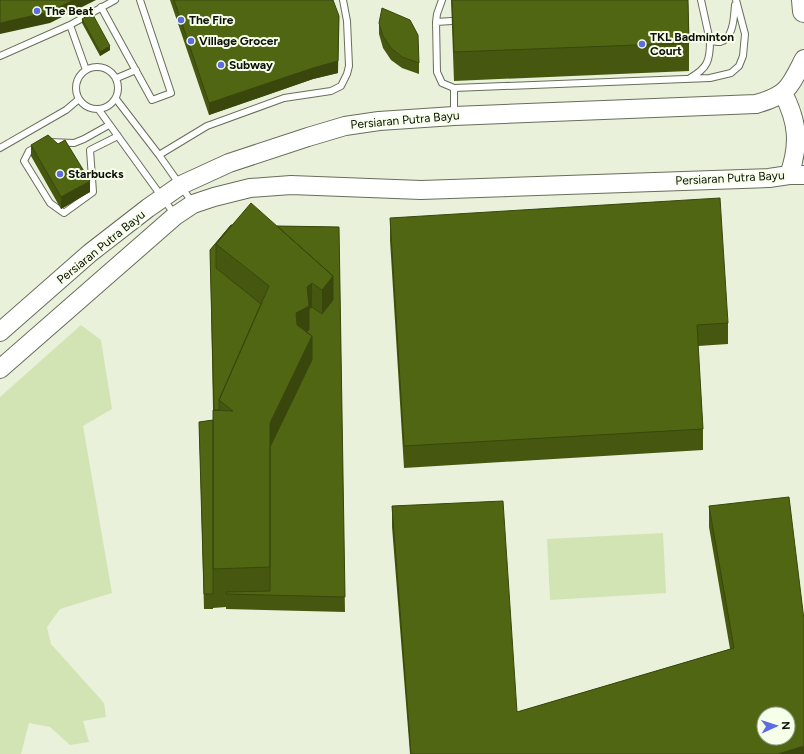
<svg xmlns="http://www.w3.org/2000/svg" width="804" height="754" font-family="Figtree,sans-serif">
  <rect width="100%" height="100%" fill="#e9f1db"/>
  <path fill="#d3e4b4" d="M81 325 101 340 112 409 83 426 112 593 60 609 47 627 51 644 104 703 106 717 83 721 89 742 70 745 50 727 29 723 21 754H0V397Z
    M663 533 666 593 550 600 547 539Z"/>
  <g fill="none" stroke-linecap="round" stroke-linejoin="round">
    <g stroke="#676e5a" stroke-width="8">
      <path id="lane" d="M442 0 437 14 436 22 437 72 442 83 454 88V114
        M701 0 710 41C713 41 717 42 720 42 734 39 734 15 735 5
        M101 7 152 100 171 93 140 0
        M436 22 452 21
        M70 25 86 70
        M0 56 70 25 115 0
        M76 88a21 21 0 1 1 42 0a21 21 0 1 1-42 0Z
        M117 78 136 70
        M690 78C708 68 710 60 710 41
        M454 88 710 78 731 73 739 66 743 56 745 34 736 0
        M116 99 159 155 192 202
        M99 110 175 215
        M49 142 74 143 84 139 109 125
        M37 147 29 151 24 161 50 203 64 213 93 192 90 150 118 136
        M0 148 66 110 79 99
        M159 155 207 126 284 98 331 91 341 86 347 74 349 66 347 21 343 0"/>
    </g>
    <g stroke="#676e5a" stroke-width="20">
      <path id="secondary" d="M783 93C798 122 800 144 789 175
        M0 332 90 253 148 208 181 185 229 163 308 137 345 126 379 121 454 116 756 104C788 95 789 88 804 59
        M0 369 175 216 193 204 214 197 250 188 291 185 421 190 769 178 789 175H804"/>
    </g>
    <g stroke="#676e5a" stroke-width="24">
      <path id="highway" d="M803 0 804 11"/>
    </g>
    <use href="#lane" stroke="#fff" stroke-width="6"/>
    <use href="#secondary" stroke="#fff" stroke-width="18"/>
    <use href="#highway" stroke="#fff" stroke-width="22"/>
  </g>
  <path fill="#46580f" d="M170 0H333L338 73 313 79 209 115Z
    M451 0H688L689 43V71L454 81Z
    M82 19 110 50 100 56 82 23Z
    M379 23 419 63V74L402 68 391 60 383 48 379 34Z
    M31 145 90 192 61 209 31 156Z
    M390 218 728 323V344L698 346 703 429V450L404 468 390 240Z
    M231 225 339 227 345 612 226 609V607L213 608V609H204L199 422 213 420V410L210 250Z
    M392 506 517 712 730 649 709 527V506L804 754H410L392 527Z"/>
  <path fill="#39470d" d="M73 0H96L50 23 0 34V23Z
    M339 16 338 73 313 79 209 115V103Z
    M110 46V50L100 56V52Z
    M90 181V192L61 209V197Z
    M333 276V315L322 329V290Z
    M312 283V375L270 462V606V423L299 351 296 313 307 287Z
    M804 746V754H778Z"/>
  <path fill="#516612" stroke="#39470d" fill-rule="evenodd" d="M0 0H73L50 12 0 23Z
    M174 0H333L339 16 338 61 313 68 209 103Z
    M452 0H688L689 43 454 52Z
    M382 8 410 20 418 35 419 63 402 57 391 48 383 36 379 23Z
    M92 13 110 46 100 52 82 19Z
    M48 135 58 144 65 140 90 181 61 197 31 145Z
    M720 198 728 323 697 325 703 429 404 446 390 218Z
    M251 203 333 276 322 290 312 283 307 287 309 306 296 313 297 325 312 336 270 423V567L213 569V410L233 411 219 400 269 286 216 244Z
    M231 225H232L216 244V268L261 304 219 400V410H214L210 250Z
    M277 226 339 227 345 597 226 594V592L270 591V447L312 360V336L306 332 309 330V309L312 307 322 314 333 300V276Z
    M213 420V594H204L199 422Z
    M789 497 804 620V746L778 754H411L392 506 503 501 517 712 734 648 709 506ZM764 714H788V738H764Z"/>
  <g fill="#5c6ce3" stroke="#f6ffe8" stroke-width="1.5">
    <circle cx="37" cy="11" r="4"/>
    <circle cx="181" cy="20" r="4"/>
    <circle cx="191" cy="41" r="4"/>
    <circle cx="642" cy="44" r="4"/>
    <circle cx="221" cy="65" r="4"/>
    <circle cx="60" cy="174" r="4"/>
  </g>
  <g text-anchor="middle" stroke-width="4" stroke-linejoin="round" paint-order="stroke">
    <g font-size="12" font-weight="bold" fill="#0d1009" stroke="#f6ffe8" text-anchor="start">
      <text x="45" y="15">The Beat</text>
      <text x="189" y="24">The Fire</text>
      <text x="650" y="41">TKL Badminton<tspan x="650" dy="14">Court</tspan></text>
      <text x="199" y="45">Village Grocer</text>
      <text x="229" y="69">Subway</text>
      <text x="68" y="178">Starbucks</text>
    </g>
    <g font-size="12" fill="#0d1009" stroke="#f6ffe8">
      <text transform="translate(405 120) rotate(-5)" y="4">Persiaran Putra Bayu</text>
      <text transform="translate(730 178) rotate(-3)" y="4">Persiaran Putra Bayu</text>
      <text transform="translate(101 247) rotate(-39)" y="4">Persiaran Putra Bayu</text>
    </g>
  </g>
  <g transform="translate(776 726) rotate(87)"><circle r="19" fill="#f6ffe8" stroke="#999f8f"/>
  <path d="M0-3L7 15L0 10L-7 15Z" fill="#5c6ce3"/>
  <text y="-6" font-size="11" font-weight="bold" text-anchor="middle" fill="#0d1009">N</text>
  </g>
</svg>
